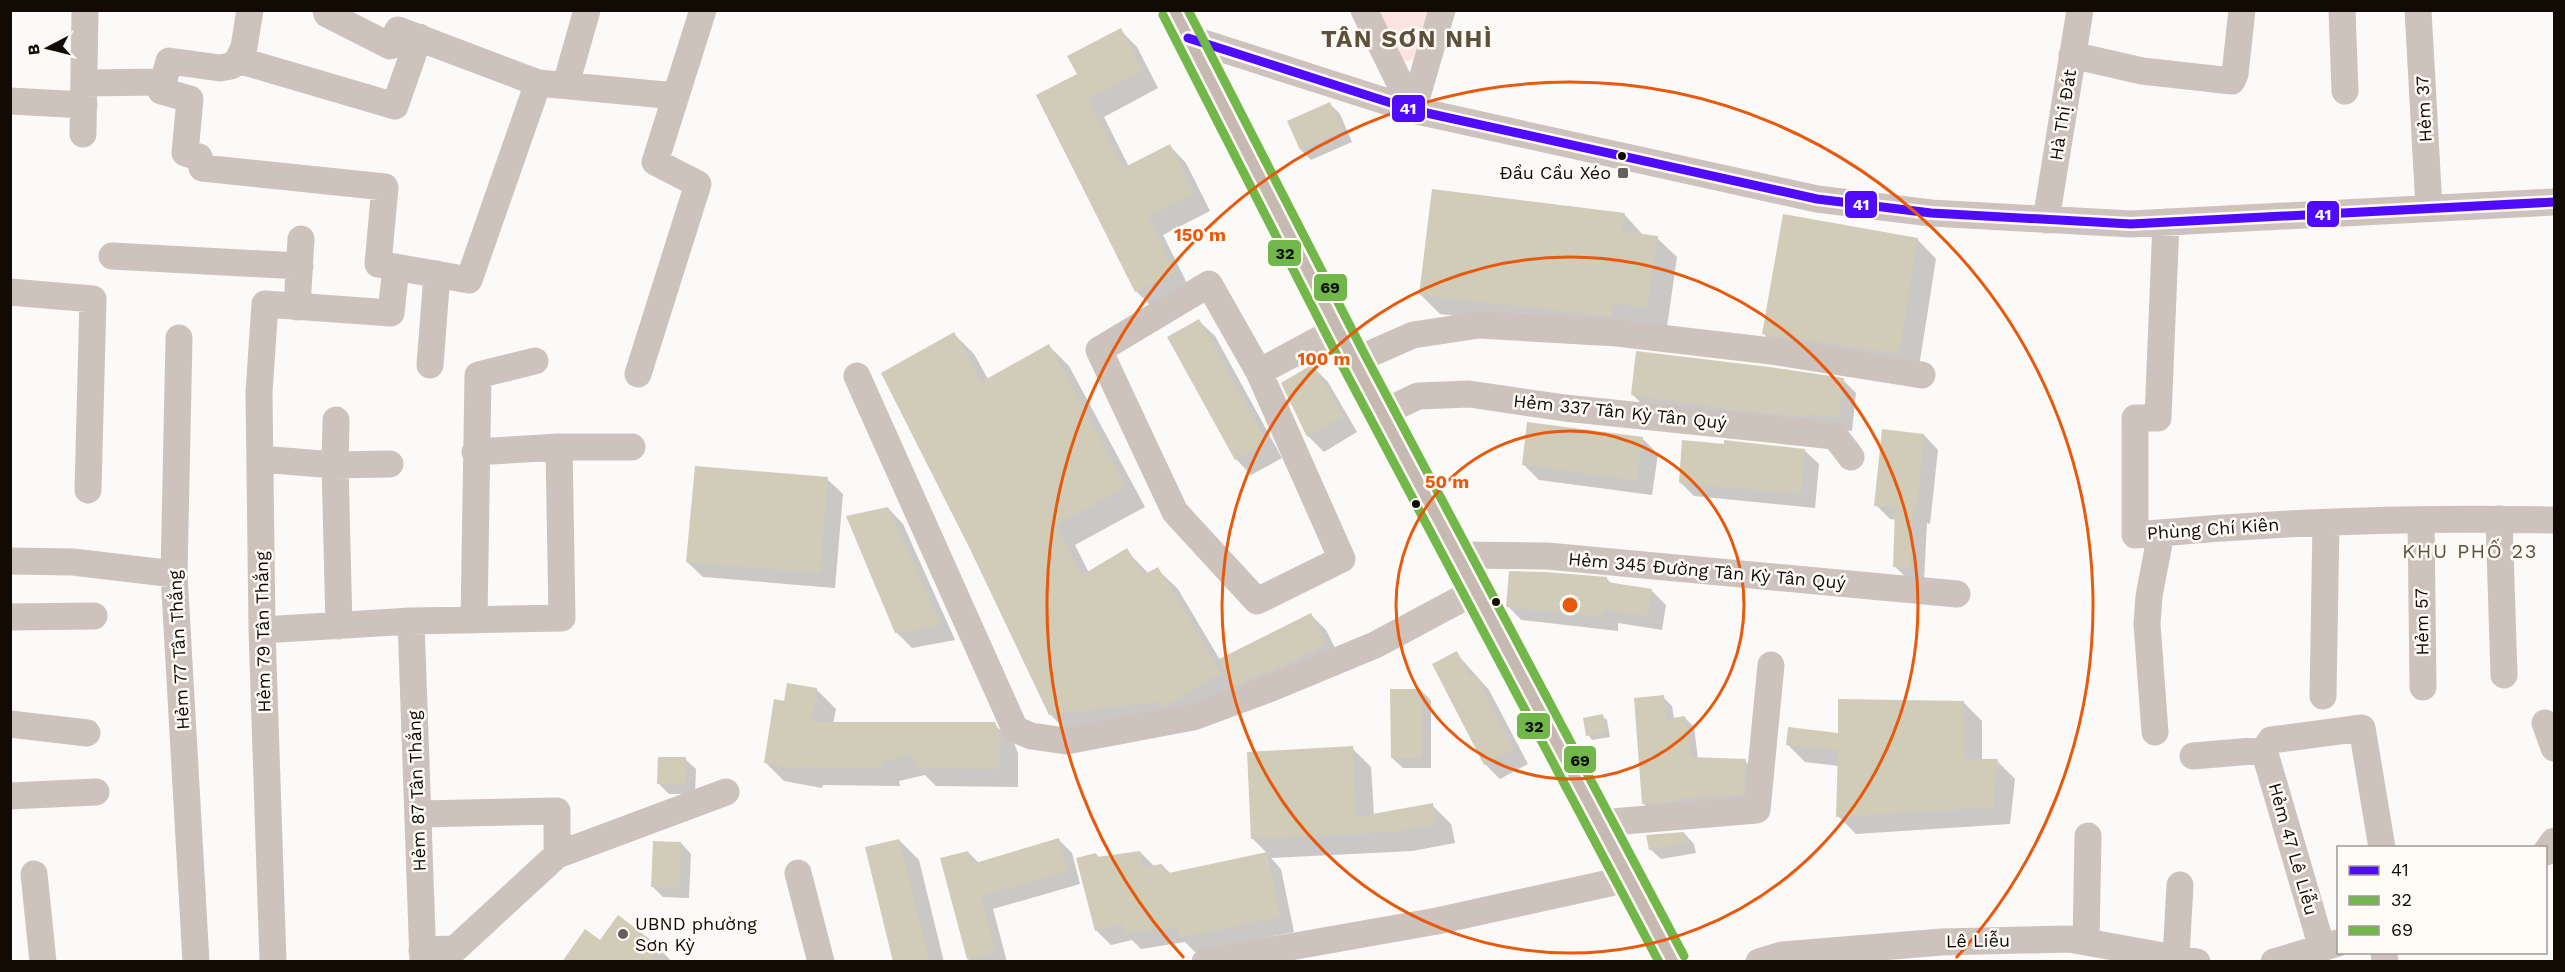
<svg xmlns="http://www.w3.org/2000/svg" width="2565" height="972" font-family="'Work Sans',sans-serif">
  <rect width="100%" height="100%" fill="#fcfaf8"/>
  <path fill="#fde4e0" d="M1376 11H1431L1413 60 1400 62Z"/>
  <path fill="#0003" d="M1120 30 1137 47 1158 88 1104 117 1129 167 1170 146 1186 163 1210 211 1163 235 1190 289 1153 308 1136 291 1079 75Z
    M1330 104 1340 114 1352 142 1311 160 1301 150Z
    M1624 214 1643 235 1657 238 1677 257 1667 327 1631 336 1440 314 1421 295Z
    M1917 239 1936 259 1918 373 1783 353 1764 334Z
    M1199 321 1215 336 1282 458 1251 475 1236 459Z
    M954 334 974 354 988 379 1049 346 1069 366 1145 507 1075 545 1089 573 1126 550 1149 574 1157 569 1178 589 1220 660 1311 615 1326 630 1341 660 1297 682 1070 735 1050 714Z
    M1312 366 1328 382 1357 432 1324 452 1308 436Z
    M1843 380 1856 393 1852 431 1646 408 1632 394Z
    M1924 435 1938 450 1930 524 1927 523 1924 581 1909 580 1894 566 1896 520 1890 519 1876 505Z
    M1642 438 1658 454 1652 495 1539 480 1523 464Z
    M1804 450 1819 464 1815 508 1694 496 1680 482Z
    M827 479 843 494 835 588 703 577 687 562Z
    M888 508 903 524 955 640 912 648 896 632Z
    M1607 579 1612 584 1651 590 1666 605 1662 630 1618 623V631L1521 620 1507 605Z
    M1456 653 1489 690 1528 764 1500 779 1485 764Z
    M816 689 836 709 833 724H994L1014 743 1018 753V787L936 786 925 775 899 781 900 786 823 785 822 788 784 781 765 762 785 703Z
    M1421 690 1431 701V768H1403L1392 758Z
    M1663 697 1672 706 1674 719 1685 718 1694 727 1698 759 1745 761 1754 770 1751 804 1652 812 1643 803Z
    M1964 703 1982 721V760L1997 761 2015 779 2010 824 1856 834 1838 816 1839 766 1805 762 1787 744 1839 734Z
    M1602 716 1607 720 1610 737 1592 740 1588 735Z
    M1352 748 1371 767 1374 815 1432 805 1451 824 1455 843 1412 851 1271 858 1281 869 1294 932 1195 952 1185 942 1141 949 1132 940 1111 945 1096 930V854L1100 858 1140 852 1154 866 1162 865 1171 874 1268 854 1253 839Z
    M685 759 696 769 695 794H669L659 784Z
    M1684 833 1694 844 1696 853 1661 859 1650 849Z
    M899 840 919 860 944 962H895Z
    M1059 840 1072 853 1080 884 993 909 1007 962H971L968 959 942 859 968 852 979 863Z
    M681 843 691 854 689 898 663 897 653 887Z
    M659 948 672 962H563Z"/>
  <path fill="#d1ccb8" d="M1121 28 1143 71 1088 99 1123 168 1170 144 1194 194 1148 217 1175 272 1135 292 1036 95 1077 74 1067 56Z
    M1330 102 1343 131 1300 150 1287 121Z
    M1432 189 1625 213 1622 231 1658 236 1647 308 1613 303 1612 317 1419 295Z
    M1783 214 1918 238 1899 354 1762 334Z
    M1199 319 1267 442 1235 460 1167 337Z
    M954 332 981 382 1049 344 1126 487 1056 525 1082 575 1127 548 1143 575 1158 567 1221 673 1166 706 1162 707 1158 702 1049 715 970 549 881 373Z
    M1636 351 1769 367 1844 378 1839 418 1808 414V417L1727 409 1631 395Z
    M1313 364 1343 416 1307 437 1281 383Z
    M1527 422 1643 437 1637 480 1522 465Z
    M1882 429 1924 434 1917 510H1913L1910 568 1893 567 1895 508 1874 506Z
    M1682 440 1724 444V440L1805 449 1801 494 1679 483Z
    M695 466 828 477 820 573 686 562Z
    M888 507 941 625 895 633 846 516Z
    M1509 571 1546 572 1607 577V582L1652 589 1648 616 1604 610 1603 617 1506 607Z
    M1311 613 1326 644 1281 667 1232 686 1219 659Z
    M1457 651 1470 677 1475 674 1514 749 1484 765 1432 664Z
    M787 683 817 688 811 722H995L999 733 1000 769 916 768 912 754 881 762 882 767H804V770L764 763 774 699 784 701Z
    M1390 689H1421L1422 758H1391Z
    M1664 695 1666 719 1685 716 1691 757 1746 759 1743 795 1678 798V801L1642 804 1634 698Z
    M1838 699 1964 701 1965 759H1998L1993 807 1836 817 1838 750 1786 745 1788 727 1838 733Z
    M1603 714 1606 732 1586 736 1583 718Z
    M1353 746 1356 817 1433 803 1436 824 1392 832 1251 839 1247 752Z
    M658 757H686L685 785 657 784Z
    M1684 832 1686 843 1649 850 1646 835Z
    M1059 838 1068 871 981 896 996 952 967 959 940 858 968 851 972 864Z
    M899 839 907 869 930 962H893L865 847Z
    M653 841 681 842 680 888 651 887Z
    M1140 851 1142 867 1162 864 1164 874 1267 852 1280 917 1179 938 1177 927 1125 934 1123 924 1095 931 1076 858 1096 853 1097 857Z
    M618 915 660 947 649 962H562L585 929 600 940Z"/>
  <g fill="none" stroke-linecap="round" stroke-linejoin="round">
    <path stroke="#cec2bc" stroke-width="27" d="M250 10 244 47 238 60 231 66 220 68 169 61 161 91 190 99 185 153 199 157 202 168 385 187 378 264 469 280 538 83
      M326 10 327 14 390 46 398 30 538 83 676 96
      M1364 10 1413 110
      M2342 10 2345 91
      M2418 10 2429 208
      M1188 38 1413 110 1817 199 1931 213 2131 224 2554 202
      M2072 55 2142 71 2232 81 2235 74 2242 10
      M238 60 395 106 419 37
      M84 83 162 82
      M566 84 587 10
      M10 101 84 105
      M1413 110 1442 10
      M83 134 85 10
      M2046 220 2080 10
      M2166 222 2158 418H2135V535C2274 522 2415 517 2554 520
      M112 256 300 266
      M10 292 93 299 88 490
      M297 307 301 239
      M179 338 174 574 196 962
      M1354 361 1413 335 1479 325 1617 333 1771 351 1922 375
      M430 365 437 274
      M1259 372 1342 559 1257 601 1175 512 1099 350 1209 284 1259 372 1339 329
      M638 374 698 184 655 162 703 10
      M857 376 1015 729 1031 736 1066 741 1193 717 1269 689 1375 645 1476 591
      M1382 413 1418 396 1469 394 1565 408 1835 436 1851 457
      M336 420 335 465 339 626
      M475 452 559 447H632
      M260 459 335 465 390 464
      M2499 519 2504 675
      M2421 521 2423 687
      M1457 555 1547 556 1957 594
      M10 561 73 562 174 574
      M10 617 94 616
      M474 620 478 375 535 361
      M411 621 423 962
      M262 630 411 621 562 618 559 447
      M2323 696 2326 523
      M2545 723 2554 748
      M10 724 87 733
      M2155 732 2147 624 2149 596 2161 533
      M2264 750 2271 740 2362 728 2382 848
      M2193 756 2264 750 2322 948
      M10 796 96 792
      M419 814 557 811V855
      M1599 823 1757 810 1771 665
      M2546 852 2554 841
      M798 873 821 962
      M34 874 43 962
      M2086 942 2088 836
      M422 950 455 949 557 855 726 792
      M2384 952 2385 962
      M2176 957 2180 885
      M273 962 262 630 259 392 265 304 391 313 396 267
      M1205 962 1437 921 1628 879
      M1759 962 1782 955 1942 942 2069 939 2197 962
      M2274 962 2338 943"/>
    <path stroke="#c6b9b1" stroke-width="33" d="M1174 10 1354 361 1673 962"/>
    <g stroke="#fefaf6" stroke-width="14">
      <path id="bus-1" d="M1188 38 1413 110 1817 199 1931 213 2131 224 2554 202"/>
    </g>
    <g stroke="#fefaf6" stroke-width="14">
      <path id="bus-2" d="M1163 15 1343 367 1659 962"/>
    </g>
    <g stroke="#fefaf6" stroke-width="14">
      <path id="bus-3" d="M1188 10 1365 355 1684 956"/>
    </g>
    <use href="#bus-1" stroke="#4f0aff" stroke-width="9"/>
    <use href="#bus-2" stroke="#71b749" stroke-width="9"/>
    <use href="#bus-3" stroke="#71b749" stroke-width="9"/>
  </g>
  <g fill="none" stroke="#e8590c" stroke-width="3">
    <circle cx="1570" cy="605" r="174"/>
    <circle cx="1570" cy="605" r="348"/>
    <path d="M1184 958A523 523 0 1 1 1956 958"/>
  </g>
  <g fill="#110b04" stroke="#fefaf6" stroke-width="2">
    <circle cx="1622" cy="156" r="5"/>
    <circle cx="1416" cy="504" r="5"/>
    <circle cx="1496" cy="602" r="5"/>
  </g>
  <g fill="#635f59" stroke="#fefaf6" stroke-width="2">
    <rect x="1617" y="167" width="12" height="12" rx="3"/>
    <circle cx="623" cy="934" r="6"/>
  </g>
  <g text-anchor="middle" stroke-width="5" stroke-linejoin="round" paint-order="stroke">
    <g font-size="18" fill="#110b04" stroke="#fefaf6">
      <text transform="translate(2424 109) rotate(-93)" y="6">Hẻm 37</text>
      <text transform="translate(2063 115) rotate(-81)" y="6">Hà Thị Đát</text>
      <text transform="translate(1620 412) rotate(6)" y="6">Hẻm 337 Tân Kỳ Tân Quý</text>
      <text transform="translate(2213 529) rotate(-4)" y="6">Phùng Chí Kiên</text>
      <text transform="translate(1707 571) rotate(5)" y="6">Hẻm 345 Đường Tân Kỳ Tân Quý</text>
      <text transform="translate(2422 622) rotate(-91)" y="6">Hẻm 57</text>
      <text transform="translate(263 632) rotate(-91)" y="6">Hẻm 79 Tân Thắng</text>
      <text transform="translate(179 650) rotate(-93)" y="6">Hẻm 77 Tân Thắng</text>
      <text transform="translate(417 791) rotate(-92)" y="6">Hẻm 87 Tân Thắng</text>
      <text transform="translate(2293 849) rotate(74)" y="6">Hẻm 47 Lê Liễu</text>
      <text transform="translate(1978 941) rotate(-1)" y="6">Lê Liễu</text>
    </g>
    <g font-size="18" fill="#110b04" stroke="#fefaf6" text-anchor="end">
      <text x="1611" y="179">Đầu Cầu Xéo</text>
      <text x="635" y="930" text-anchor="start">UBND phường<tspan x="635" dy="21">Sơn Kỳ</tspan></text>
    </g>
    <g font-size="20" letter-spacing="1.5" fill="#5f503c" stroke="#fefaf6">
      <text x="2470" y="558">KHU PHỐ 23</text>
    </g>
    <g font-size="24" font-weight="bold" letter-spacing="1.5" fill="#5f503c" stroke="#fefaf6">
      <text x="1407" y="47">TÂN SƠN NHÌ</text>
    </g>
  </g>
  <circle cx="1570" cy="605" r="9" fill="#e8590c" stroke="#fefaf6" stroke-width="3"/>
  <g font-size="18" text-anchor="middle" font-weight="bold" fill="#e8590c" stroke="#fefaf6" stroke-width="5" stroke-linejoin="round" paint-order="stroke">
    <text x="1200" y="241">150 m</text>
    <text x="1324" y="365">100 m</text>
    <text x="1447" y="488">50 m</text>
  </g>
  <g stroke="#fefaf6" stroke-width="2">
    <rect x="1391" y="94" width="35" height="29" rx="6" fill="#4f0aff"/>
    <rect x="1844" y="190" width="34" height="29" rx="6" fill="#4f0aff"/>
    <rect x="2306" y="200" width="34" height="28" rx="6" fill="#4f0aff"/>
    <rect x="1267" y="239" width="35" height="28" rx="6" fill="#71b749"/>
    <rect x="1313" y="273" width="35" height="29" rx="6" fill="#71b749"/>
    <rect x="1516" y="712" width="35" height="28" rx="6" fill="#71b749"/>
    <rect x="1563" y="745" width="34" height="29" rx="6" fill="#71b749"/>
  </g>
  <g font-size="16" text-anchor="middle" font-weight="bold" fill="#fff">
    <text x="1408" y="114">41</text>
    <text x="1861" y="210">41</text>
    <text x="2323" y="220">41</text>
  </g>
  <g font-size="16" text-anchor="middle" font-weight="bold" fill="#111">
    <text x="1285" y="259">32</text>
    <text x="1330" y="293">69</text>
    <text x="1534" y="732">32</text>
    <text x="1580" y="766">69</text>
  </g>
  <rect width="2565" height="972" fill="none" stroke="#110b04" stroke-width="24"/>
  <rect x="2337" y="846" width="210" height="108" fill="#fefaf6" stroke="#9f9a95" stroke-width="1.5"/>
  <rect x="2349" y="866" width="30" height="9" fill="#4f0aff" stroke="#9f9a95" stroke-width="1.5"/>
  <text x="2391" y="876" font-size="18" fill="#110b04">41</text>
  <rect x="2349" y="896" width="30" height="9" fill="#71b749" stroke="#9f9a95" stroke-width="1.5"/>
  <text x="2391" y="906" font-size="18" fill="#110b04">32</text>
  <rect x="2349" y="926" width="30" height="9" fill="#71b749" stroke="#9f9a95" stroke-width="1.5"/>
  <text x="2391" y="936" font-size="18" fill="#110b04">69</text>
  <g transform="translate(48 48) rotate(263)" stroke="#fefaf6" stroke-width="4.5" paint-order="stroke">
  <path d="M0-4.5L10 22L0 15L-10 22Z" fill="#110b04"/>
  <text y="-9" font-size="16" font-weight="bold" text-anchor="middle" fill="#110b04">B</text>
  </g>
</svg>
